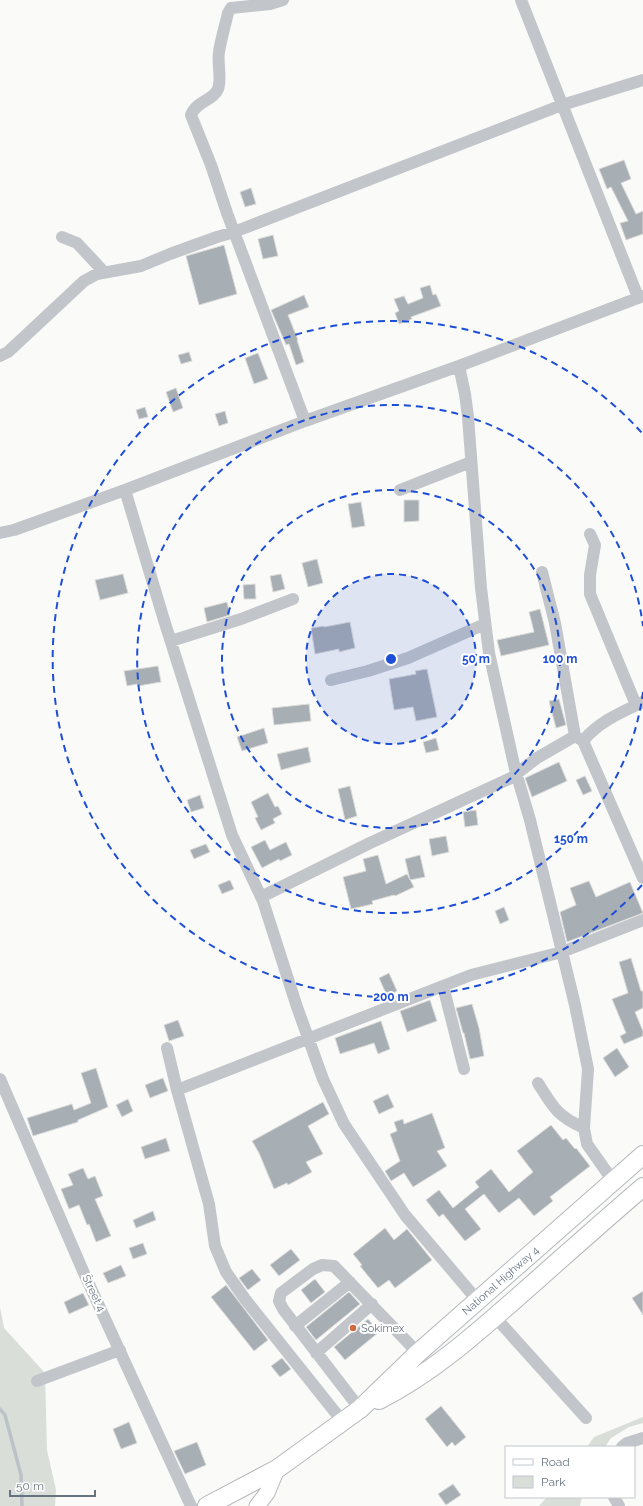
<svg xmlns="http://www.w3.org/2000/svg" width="643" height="1506" font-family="Raleway,sans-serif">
  <rect width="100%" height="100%" fill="#fafaf8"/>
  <path fill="#daded8" d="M0 1307 4 1328 45 1373 47 1450 56 1490 55 1506H0Z
    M643 1417V1423L629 1427 611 1438 605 1447H587L594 1437Z
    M547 1497H582L580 1506H539Z"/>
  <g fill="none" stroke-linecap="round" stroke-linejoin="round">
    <path stroke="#bbc3c8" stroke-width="3.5" d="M0 1409 5 1415 21 1475 22 1506"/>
  </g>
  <path fill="#a7aeb4" stroke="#dcdcda" d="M624 160 631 179 621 183 636 214 643 211V234L626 240 620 223 628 221 611 187 607 189 599 169Z
    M251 188 256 204 245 207 240 192Z
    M273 235 278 256 263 259 258 239Z
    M224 245 237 294 199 305 186 256Z
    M430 285 433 295 436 294 441 306 411 317 412 319 399 324 395 313 399 311 394 299 404 296 408 304 423 298 420 288Z
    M304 295 309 307 288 315 298 340H297L304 362 296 365 289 344 286 345 271 310Z
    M189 352 192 361 181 364 178 355Z
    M258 353 268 379 254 384 245 358Z
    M176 388 183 408 173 412 166 392Z
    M145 407 148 417 139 419 136 410Z
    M225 411 228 423 219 426 215 414Z
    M404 500H419V521L404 522Z
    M361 502 365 526 352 528 348 504Z
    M317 559 323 583 308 587 302 563Z
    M123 574 128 593 100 600 95 580Z
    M281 574 285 589 273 592 270 576Z
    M255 584 256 599H244L243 585Z
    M227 602 230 615 207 622 204 608Z
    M540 609 549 645 501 656 497 640 534 632 529 612Z
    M350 622 355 648 339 652V649L315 654 311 628 324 626V627Z
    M158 666 161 682 138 686 137 684 127 686 124 671Z
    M427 669 437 717 416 721 413 707 394 710 389 679 416 674 415 671Z
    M559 699 566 725 556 728 549 701Z
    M309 704 311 721 274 725 272 708Z
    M264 728 268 743 242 751 237 737Z
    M436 738 439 750 426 753 423 742Z
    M308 747 311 762 281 770 277 754Z
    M559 762 567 781 532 797 525 778Z
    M585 776 592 791 583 795 576 780Z
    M350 786 357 816 345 820 338 789Z
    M268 793 275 807 278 806 282 814 273 819 275 823 261 830 255 818 258 817 251 802Z
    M200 795 204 808 191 812 187 800Z
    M476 810 478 825 465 827 463 812Z
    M446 836 449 852 432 856 429 839Z
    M265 840 270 850 286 842 292 855 280 861 279 859 262 868 251 847Z
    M206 844 210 852 194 859 190 850Z
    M378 855 386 884 407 874 414 887 395 896 394 895 372 901 373 904 351 909 343 877 366 871 363 859Z
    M420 855 425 877 410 880 405 859Z
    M230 880 234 889 222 894 218 885Z
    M589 881 596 897 630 882 643 913 567 942 560 912 576 905 570 888Z
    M504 907 509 920 500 924 495 911Z
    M631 958 641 991H643V1008L635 1012 643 1031V1036L624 1044 620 1036 626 1033 612 999 628 993 619 962Z
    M389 973 397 991 387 996 379 978Z
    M430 1000 437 1021 407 1032 400 1011Z
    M472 1004 479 1028 484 1056 470 1059 464 1033H463L456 1008Z
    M178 1020 184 1036 169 1041 164 1025Z
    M381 1021 390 1049 378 1054 374 1043 340 1054 335 1038Z
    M617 1048 629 1067 615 1077 603 1058Z
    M96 1068 108 1107 78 1120V1122L33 1136 27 1118 72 1104 74 1110 91 1103 81 1073Z
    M163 1078 168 1091 150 1098 145 1085Z
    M388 1094 394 1107 379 1114 373 1101Z
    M128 1099 133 1111 122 1117 116 1105Z
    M323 1102 329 1114 308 1126 323 1154 306 1162 312 1172 288 1185 287 1183 274 1189 259 1153 252 1141Z
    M432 1113 445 1148 437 1151 447 1166 413 1187 404 1173 391 1181 385 1171 400 1161 390 1134 397 1131 394 1122 403 1119 404 1124Z
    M551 1125 563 1140 566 1138 575 1149 576 1148 590 1166 550 1197 553 1201 534 1216 519 1198 499 1213 484 1194 465 1209 481 1229 465 1241 443 1214 439 1217 426 1200 439 1190 453 1208 479 1187 475 1182 491 1169 509 1192 533 1172 517 1151Z
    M166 1138 170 1151 145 1159 141 1147Z
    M83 1168 88 1179 95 1176 103 1196 95 1199 111 1236 96 1242 89 1224 87 1225 79 1205 69 1209 61 1189 73 1185 68 1174Z
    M153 1211 156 1220 136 1228 133 1220Z
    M385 1228 394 1240 407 1229 432 1260 395 1288 389 1280 378 1288 360 1266 362 1265 353 1254Z
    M143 1243 147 1254 133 1259 129 1248Z
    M291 1249 300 1260 279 1276 270 1265Z
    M121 1265 126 1276 108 1283 103 1273Z
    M252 1269 261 1280 248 1290 239 1278Z
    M315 1279 325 1292 311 1303 301 1290Z
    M226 1285 268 1340 254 1351 211 1297Z
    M643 1291V1315L632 1298Z
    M349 1292 360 1304 316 1340 306 1327Z
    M83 1293 89 1305 69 1314 64 1302Z
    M368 1319 379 1332 345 1360 334 1347Z
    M282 1358 291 1369 280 1377 271 1366Z
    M441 1406 466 1437 455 1446 452 1442 447 1447 425 1419Z
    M129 1422 137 1443 121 1449 113 1429Z
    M197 1442 206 1465 185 1474 174 1451Z
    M453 1484 461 1495 446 1505 438 1494Z"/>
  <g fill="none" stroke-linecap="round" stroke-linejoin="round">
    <g stroke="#b6b9bd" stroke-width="17">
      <path id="major" d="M257 1506 267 1493 277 1469"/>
    </g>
    <g stroke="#b3b7bb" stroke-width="20">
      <g id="highway">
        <path d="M379 1400C431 1374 477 1333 520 1295 561 1259 602 1222 643 1187"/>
        <path id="s1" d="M207 1506 277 1469 360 1409 418 1353 643 1155"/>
      </g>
    </g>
    <path stroke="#c2c5c9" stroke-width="12" d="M283 0 270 4 231 8 228 13C225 26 221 39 219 52 217 63 222 79 218 89 213 101 196 101 191 115L211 165 227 213 305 421
      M521 0 638 297
      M62 237 77 243 104 272
      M0 356 8 352 68 296 84 281 97 274 141 266 170 254 217 237 234 232 562 105 643 80
      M459 366 465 394 468 417 481 588 489 653 515 769 530 820 575 1005 588 1069 584 1128 587 1144 613 1181
      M125 490 164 620 232 835 263 901 297 1007 323 1079 344 1124 405 1215 478 1301
      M400 490 471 462
      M0 533 14 530 125 490 305 421 459 366 643 296
      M590 534 595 545 590 575V594L636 705
      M542 572 555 623 575 736
      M171 641 241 619 293 599
      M331 680 368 671 408 658 485 624
      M583 741 643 878
      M261 897 370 843 511 778 537 758 575 736 583 741C598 722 622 712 643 702
      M443 986 464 1069
      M167 1048 177 1090 209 1204 215 1246 226 1272 245 1299 343 1422
      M0 1079 83 1271 191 1506
      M538 1083C553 1107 557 1116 584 1128
      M177 1090 471 975 562 952 643 920
      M495 1317 586 1418
      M295 1326 350 1282
      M316 1353 372 1304
      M37 1381 120 1350
      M360 1409 283 1309 279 1301 281 1293 313 1269 322 1265 334 1266 418 1353
      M622 1447 627 1443 643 1438
      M614 1497 619 1506"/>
    <use href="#major" stroke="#fff" stroke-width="15"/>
    <use href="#highway" stroke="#fff" stroke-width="18"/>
  </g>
  <circle cx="391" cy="659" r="85" fill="#1d4ed8" fill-opacity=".12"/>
  <g fill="none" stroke="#1d4ed8" stroke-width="2" stroke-dasharray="7 5">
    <circle cx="391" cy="659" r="85"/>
    <circle cx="391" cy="659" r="169"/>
    <path d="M643 692A254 254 0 1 1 643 626"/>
    <path d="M642 885A338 338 0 1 1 642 433"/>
  </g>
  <circle fill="#d16941" stroke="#fff" stroke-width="1.5" cx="353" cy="1328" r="4"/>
  <g text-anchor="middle" stroke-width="4" stroke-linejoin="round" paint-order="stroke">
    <g font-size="11" fill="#677480" stroke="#fff">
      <text dy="4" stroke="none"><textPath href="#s1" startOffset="372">National Highway 4</textPath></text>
      <text transform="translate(94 1293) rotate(65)" y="4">S̄treet 4</text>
    </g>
    <g font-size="11" fill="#677480" stroke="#fff" text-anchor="start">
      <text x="361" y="1332">Sokimex</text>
    </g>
  </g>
  <circle cx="391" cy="659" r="6" fill="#1d4ed8" stroke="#fff" stroke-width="2"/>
  <g font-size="12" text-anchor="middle" font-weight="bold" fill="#1d4ed8" stroke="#fff" stroke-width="4" stroke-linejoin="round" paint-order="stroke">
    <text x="476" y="663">50 m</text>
    <text x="560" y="663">100 m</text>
    <text x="571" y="843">150 m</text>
    <text x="391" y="1001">200 m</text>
  </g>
  <rect x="505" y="1446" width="130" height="52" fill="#ffffff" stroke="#c2c7cc"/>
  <rect x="513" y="1459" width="20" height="6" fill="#ffffff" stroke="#c2c7cc"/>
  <text x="541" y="1466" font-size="12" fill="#677480">Road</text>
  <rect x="513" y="1476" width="20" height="12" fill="#daded8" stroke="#c2c7cc"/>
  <text x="541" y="1486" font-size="12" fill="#677480">Park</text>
  <path d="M10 1490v6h85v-6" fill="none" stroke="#677480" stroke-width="2"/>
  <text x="16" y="1490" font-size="12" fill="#677480" stroke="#ffffff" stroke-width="3" paint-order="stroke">50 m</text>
</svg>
